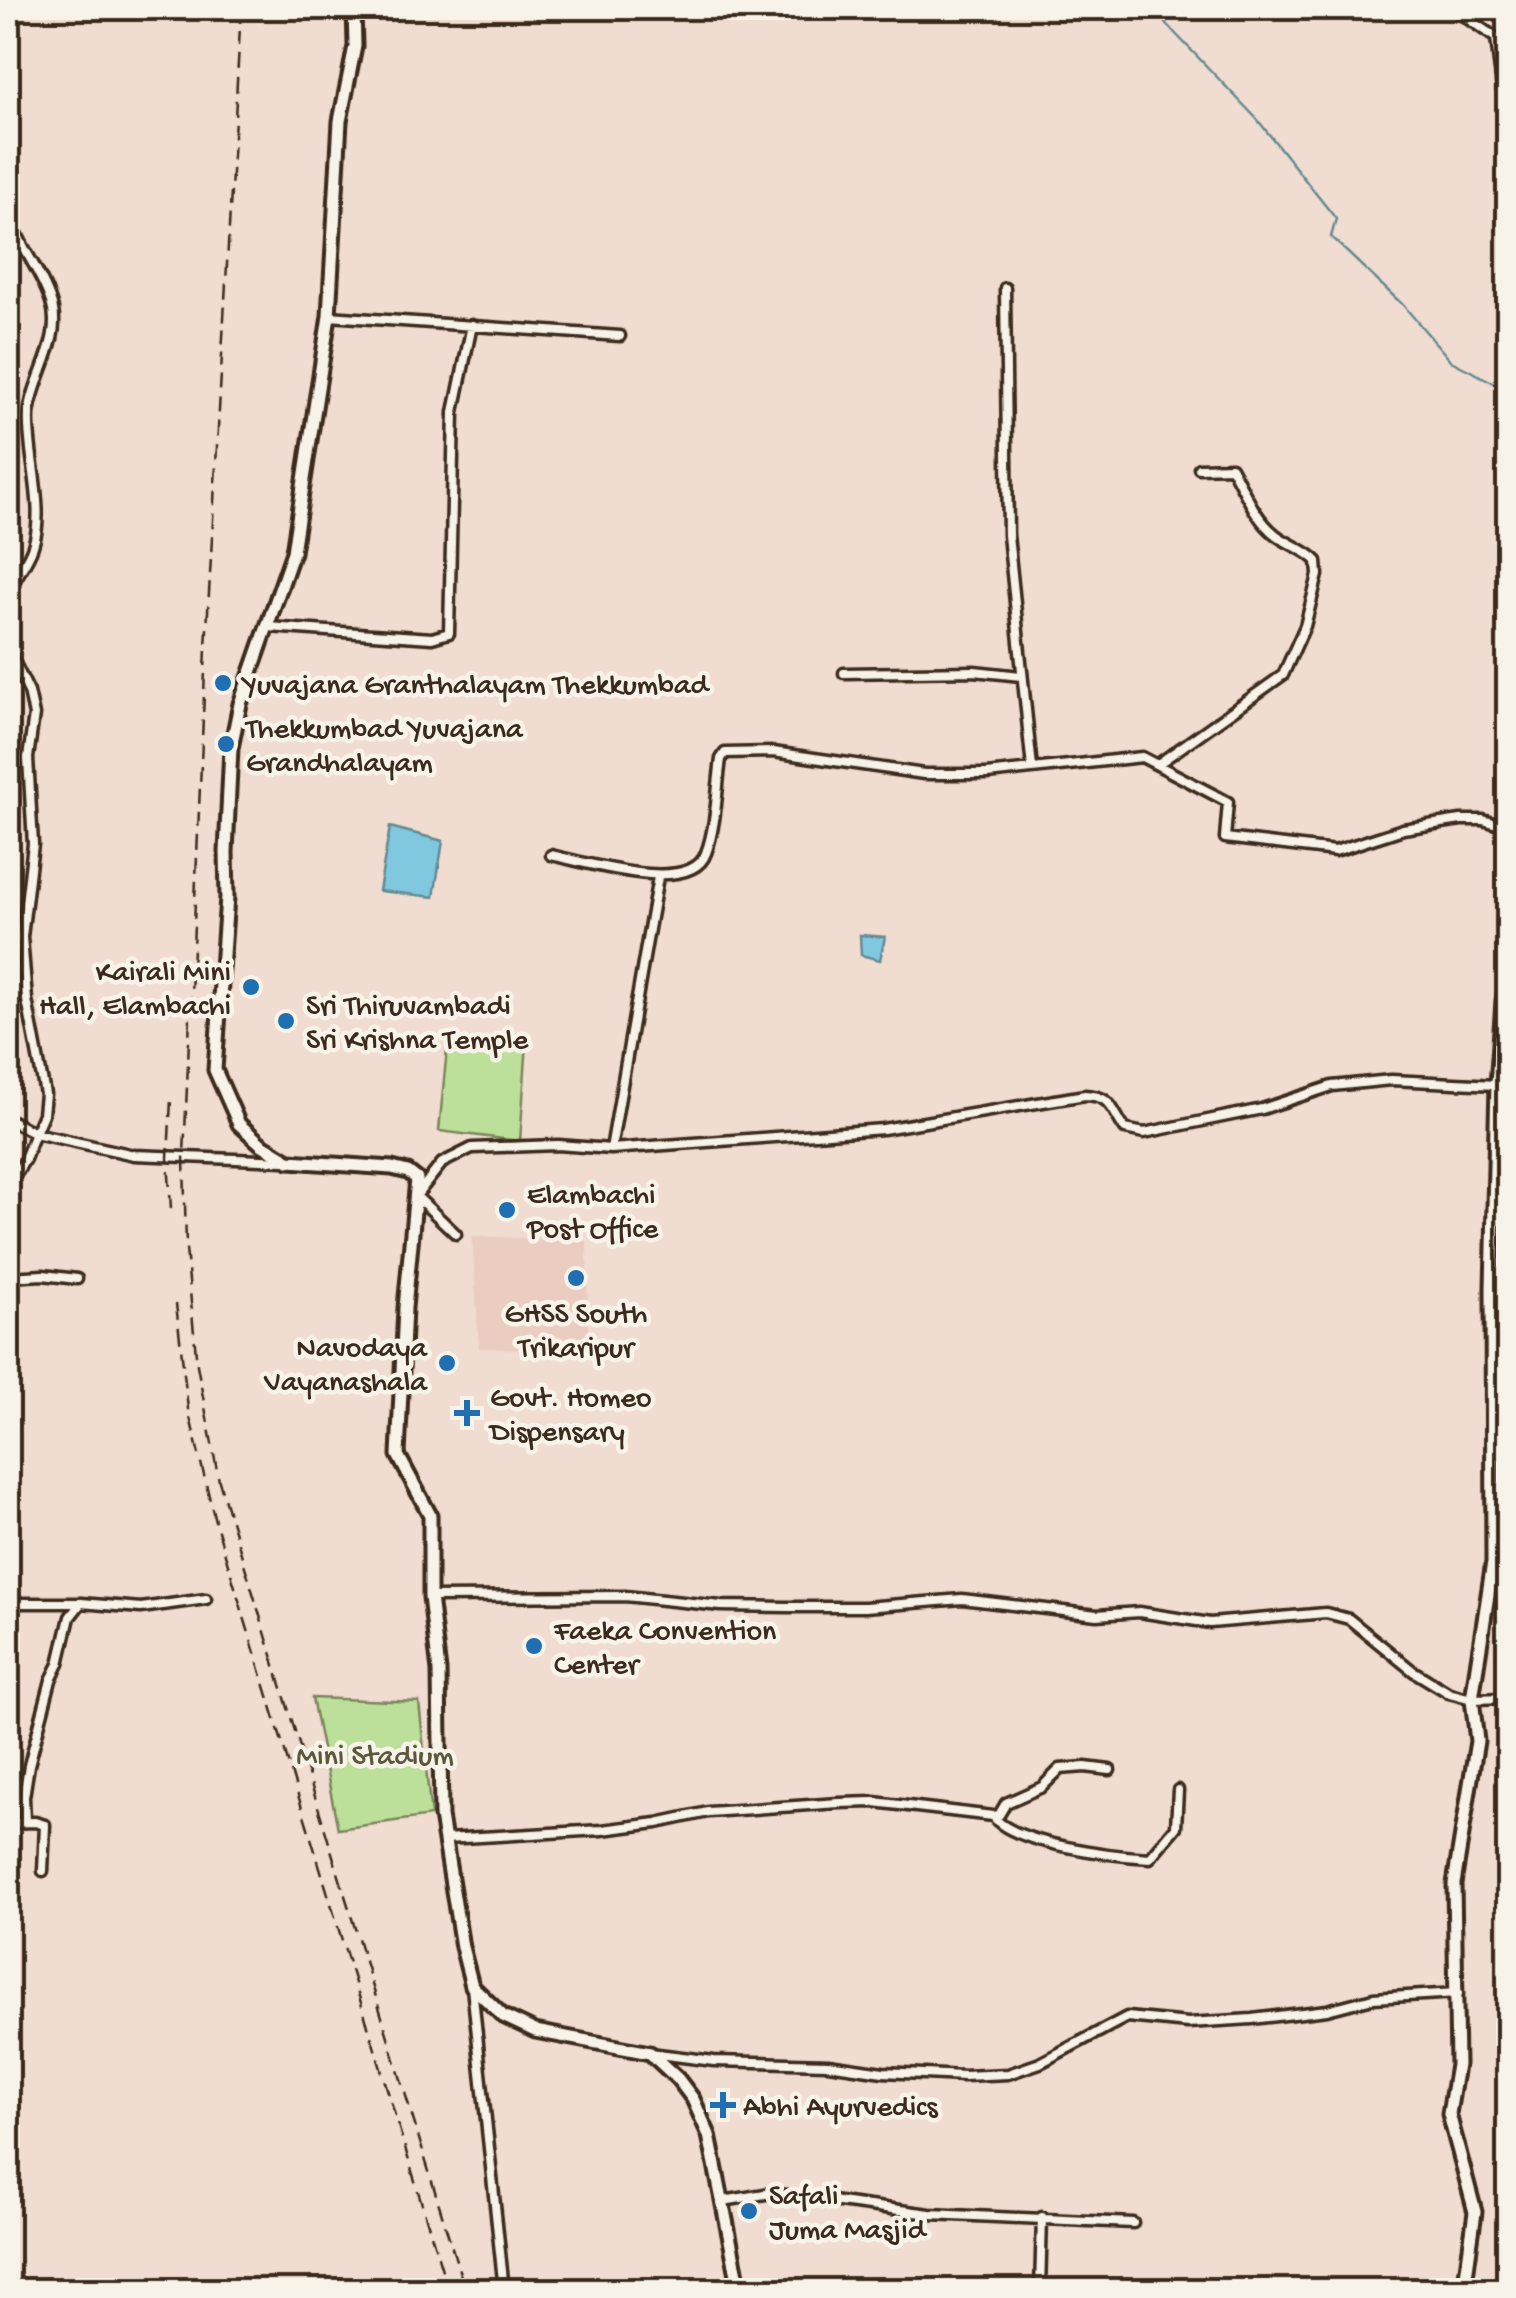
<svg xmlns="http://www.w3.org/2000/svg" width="1516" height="2298" font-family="'Gochi Hand',sans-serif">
  <rect width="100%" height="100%" fill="#f0dcd0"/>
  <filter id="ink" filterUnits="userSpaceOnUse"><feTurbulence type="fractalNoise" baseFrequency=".01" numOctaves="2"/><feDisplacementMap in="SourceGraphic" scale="20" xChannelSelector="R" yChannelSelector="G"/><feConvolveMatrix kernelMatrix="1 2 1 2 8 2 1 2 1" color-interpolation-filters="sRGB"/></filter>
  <g filter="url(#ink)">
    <path fill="#ebccc0" d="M472 1236 587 1241 588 1351 479 1348Z"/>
    <path fill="#bce09a" stroke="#7c855c" stroke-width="2.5" d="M448 1039 527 1042 520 1141 439 1131Z
      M312 1698 419 1702 431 1816 338 1829Z"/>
    <path fill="#7fc8df" stroke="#648992" stroke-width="2.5" d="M390 827 443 841 434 897 379 891Z
      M860 935 885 937 880 960 861 955Z"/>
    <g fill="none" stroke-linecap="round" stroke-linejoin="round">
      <path stroke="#648992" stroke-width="2.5" d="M1151 8 1257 119 1336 219 1331 237 1403 305 1451 361 1508 390
        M8 2251 18 2290"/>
      <g stroke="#3b2a1e" stroke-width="15">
        <path id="street" d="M1452 8 1496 38 1503 97 1508 104
          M8 38C15 56 9 75 9 94 8 130 14 164 8 200
          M8 204C14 242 40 267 51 302 64 340 32 378 29 415 27 454 46 509 33 546 28 562 15 577 8 593
          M1005 288 1008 535 1032 768
          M329 316 620 336
          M268 627 432 638 449 633 454 412 472 325
          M8 649 29 692 34 715 28 758 33 844 22 937 27 1000 45 1094 43 1114 35 1133 8 1119
          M844 673 974 671 1021 676
          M1158 764 1283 675 1305 626 1318 575 1317 561C1305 549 1289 545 1276 535 1255 519 1244 490 1231 467L1199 468
          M551 855C585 862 691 896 706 853 716 827 717 787 721 759L725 753 773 752 924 774H987L1142 757 1228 802 1225 838 1335 851 1403 829 1461 820H1483L1508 827
          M611 1149 658 877
          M8 1188 25 1159 35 1133 134 1155 284 1161
          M456 1234 416 1196 442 1163 472 1148 558 1145 611 1149 883 1129 1085 1095C1113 1096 1111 1110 1125 1129L1144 1133 1262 1109 1332 1086 1391 1080 1497 1085
          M8 1277 43 1275 77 1279
          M430 1597 625 1596 721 1606 787 1607H865L962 1599 1097 1615 1139 1612 1210 1623 1326 1613 1349 1619 1413 1671 1449 1693 1472 1699 1508 1698
          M8 1603H81
          M993 1816 999 1815 1006 1803 1042 1787 1060 1769 1085 1767 1110 1770
          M25 1822 24 1797 29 1765 51 1680 59 1664 70 1617 81 1603 141 1608 206 1599
          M8 1823 35 1822 45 1825 43 1871
          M445 1839 602 1830 657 1823 708 1812 839 1803 874 1802 993 1816C1012 1844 1115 1856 1150 1858L1176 1827 1178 1790
          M472 1987 504 2290
          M650 2053 714 2061 828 2064 883 2072 964 2076 1008 2074 1040 2063 1127 2017 1188 2023 1252 2019 1327 2010 1373 1998 1458 1993
          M723 2201 771 2193 930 2214 1133 2223
          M1040 2290 1042 2217"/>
      </g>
      <g stroke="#3b2a1e" stroke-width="19">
        <path id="secondary" d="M354 8 355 46 340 121 329 316 293 552 240 704 231 748 226 852 227 897 215 1070 239 1124 261 1144 289 1161 392 1168 408 1172 417 1179 405 1308 398 1455 430 1515V1597L439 1671 441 1816 462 1947 472 1986 503 2016 535 2031 650 2053 678 2079 693 2099 709 2135 740 2290
          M1464 2290 1475 2212 1449 2114 1457 2065 1454 1884 1477 1741 1472 1699 1493 1562 1492 1288 1497 1085 1503 1002 1508 978"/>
      </g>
      <use href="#street" stroke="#f7f3e8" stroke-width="8"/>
      <use href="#secondary" stroke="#f7f3e8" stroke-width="11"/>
      <path stroke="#3b2a1e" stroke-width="2.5" stroke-dasharray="15 8" stroke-linecap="butt" d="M241 8 206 648 184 1155 186 1249 197 1365 219 1481 465 2290
        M171 1209 168 1158 171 1099
        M176 1304 188 1409 215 1521 448 2290"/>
    </g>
  </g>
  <g fill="#1f6fb2" stroke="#f7f3e8" stroke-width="4">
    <circle cx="223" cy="683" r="10"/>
    <circle cx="226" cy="744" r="10"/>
    <circle cx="251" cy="987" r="10"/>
    <circle cx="286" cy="1021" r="10"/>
    <circle cx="507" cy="1210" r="10"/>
    <circle cx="576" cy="1278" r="10"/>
    <circle cx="447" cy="1363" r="10"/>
    <path d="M462 1398h10v10h10v10h-10v10h-10v-10h-10v-10h10z"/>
    <circle cx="534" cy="1646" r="10"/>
    <path d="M718 2090h10v10h10v10h-10v10h-10v-10h-10v-10h10z"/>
    <circle cx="749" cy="2211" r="10"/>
  </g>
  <g text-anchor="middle" stroke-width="9" stroke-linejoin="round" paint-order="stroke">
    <g font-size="30" fill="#3b2a1e" stroke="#f7f3e8" text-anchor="start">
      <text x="243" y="693">Yuvajana Granthalayam Thekkumbad</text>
      <text x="246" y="737">Thekkumbad Yuvajana<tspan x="246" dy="34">Grandhalayam</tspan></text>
      <text x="231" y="980" text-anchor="end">Kairali Mini<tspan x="231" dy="34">Hall, Elambachi</tspan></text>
      <text x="306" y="1014">Sri Thiruvambadi<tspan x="306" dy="34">Sri Krishna Temple</tspan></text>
      <text x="527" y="1203">Elambachi<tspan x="527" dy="34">Post Office</tspan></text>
      <text x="576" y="1322" text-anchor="middle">GHSS South<tspan x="576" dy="34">Trikaripur</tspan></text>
      <text x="427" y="1356" text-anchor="end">Navodaya<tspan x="427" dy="34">Vayanashala</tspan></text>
      <text x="490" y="1406">Govt. Homeo<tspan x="490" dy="34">Dispensary</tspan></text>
      <text x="554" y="1639">Faeka Convention<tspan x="554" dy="34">Center</tspan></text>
      <text x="743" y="2115">Abhi Ayurvedics</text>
      <text x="769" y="2204">Safali<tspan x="769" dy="34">Juma Masjid</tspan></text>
    </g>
    <g font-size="30" fill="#5b583d" stroke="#f7f3e8">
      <text x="375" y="1764">Mini Stadium</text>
    </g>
  </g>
  <rect width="1516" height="2298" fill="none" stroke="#f7f3e8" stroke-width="40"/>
  <rect x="20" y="20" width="1476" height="2258" fill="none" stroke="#3b2a1e" stroke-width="4" filter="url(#ink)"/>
</svg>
